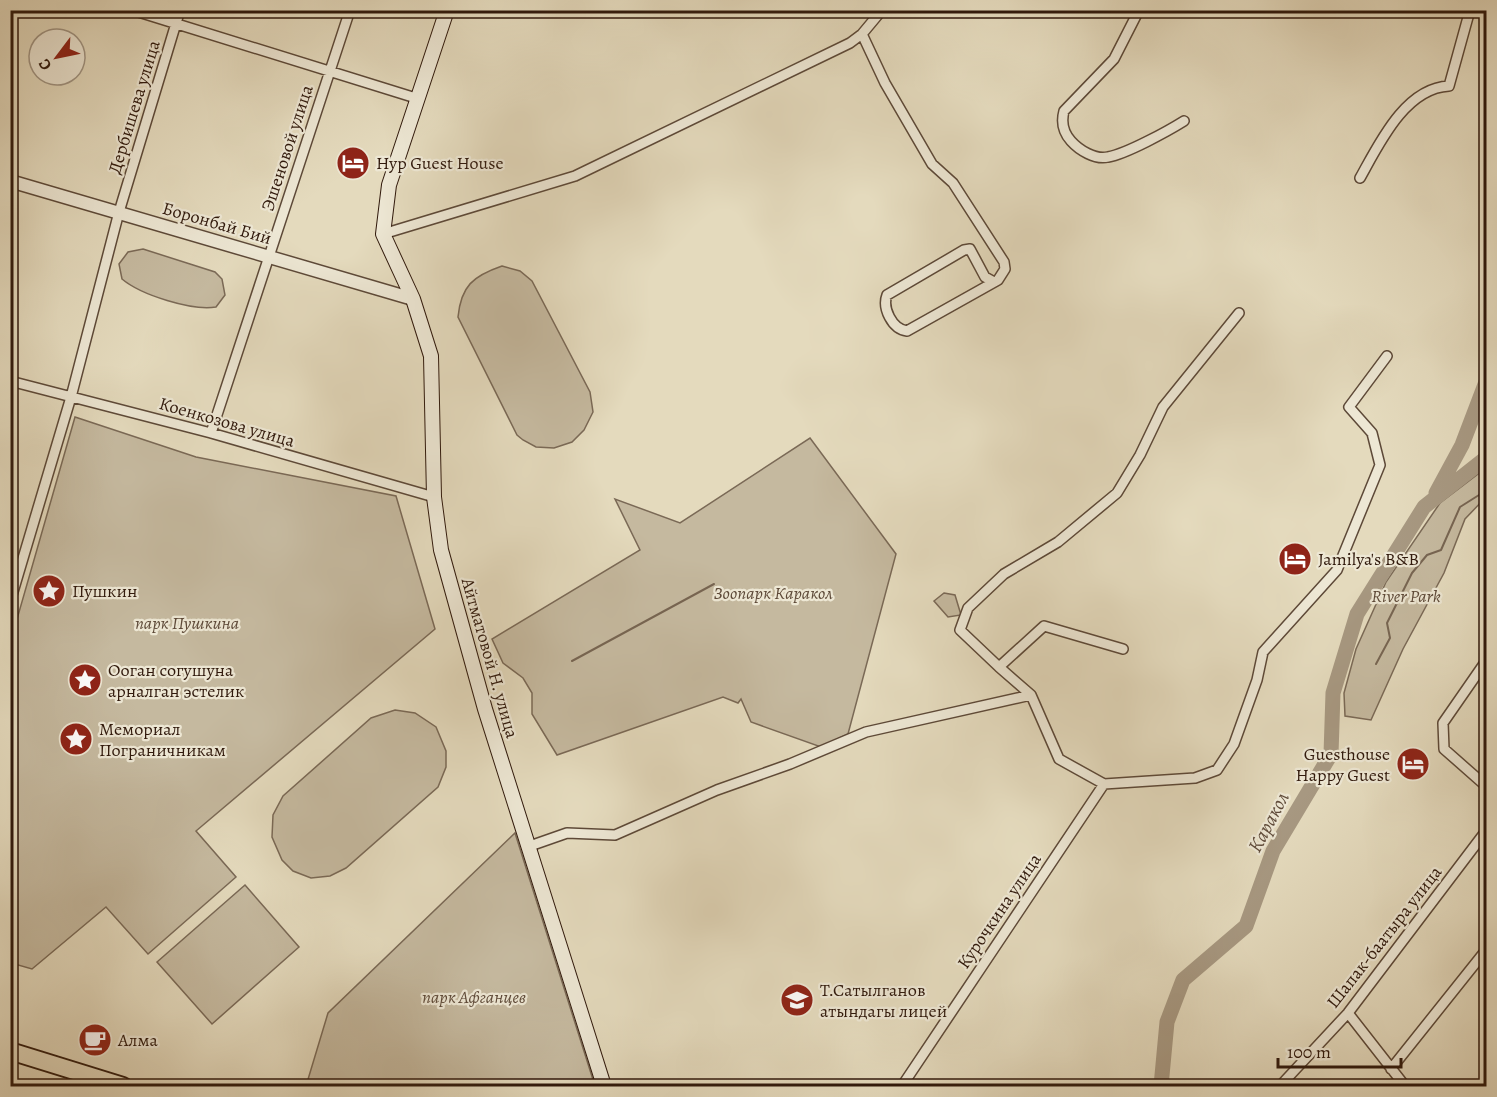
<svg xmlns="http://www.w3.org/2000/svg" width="1497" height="1097" font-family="Alegreya,serif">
  <rect width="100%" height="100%" fill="#e4dabd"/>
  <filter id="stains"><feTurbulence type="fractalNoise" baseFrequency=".00333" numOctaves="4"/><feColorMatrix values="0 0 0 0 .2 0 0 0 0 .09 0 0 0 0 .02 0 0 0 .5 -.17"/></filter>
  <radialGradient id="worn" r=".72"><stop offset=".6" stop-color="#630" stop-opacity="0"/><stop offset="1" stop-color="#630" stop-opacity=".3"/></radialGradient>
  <path fill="#c5b99f" stroke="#7a6956" stroke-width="1.5" d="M143 249 215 272 222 279 225 295 216 307C192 311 141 295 122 279L119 264 128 252Z
    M502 266 520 271 532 281 590 392 593 412 584 430 572 442 554 448 536 447 523 440 517 435 458 317C461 286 473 276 502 266Z
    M75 417 196 457 396 496 435 629 196 831 236 877 148 954 106 907 32 969 11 963V640Z
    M810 438 896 554 848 734 821 747 751 722 741 699 738 703 723 697 557 755 532 714V693L523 678 503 663 492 639 640 550 615 499 680 523Z
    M1486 468V497L1465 519 1444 573 1403 649 1371 720 1345 716 1344 693 1356 649 1386 582 1440 503Z
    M944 593 955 595 961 615 948 617 934 601Z
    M395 710 415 713 436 727 446 751V767L438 787 346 868 330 876 311 878 293 871 282 860 272 837 273 815 283 796 371 718Z
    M515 833 595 1086H306L328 1013Z
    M245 885 299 947 212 1024 157 962Z"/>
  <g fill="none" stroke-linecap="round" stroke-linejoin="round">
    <path stroke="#776552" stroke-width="2" d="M572 661 714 584
      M1376 664 1390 638 1387 623 1412 573 1427 555 1441 550 1460 507 1479 495"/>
    <path stroke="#a79881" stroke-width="15" d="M1436 493 1462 445 1486 382
      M1161 1086 1167 1022 1183 980 1246 926 1273 851 1331 754 1333 693 1357 614 1424 507 1486 458"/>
    <g stroke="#5d4938" stroke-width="12">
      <path id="minor" d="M132 10 419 99
        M1139 10 1114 59 1064 111C1061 122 1063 132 1071 141 1079 150 1095 160 1108 157 1126 154 1168 131 1184 121
        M862 34 885 83 932 164 953 183 1004 262 1005 269 998 280 907 331C892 329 882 308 887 295L964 250 970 249 985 277 994 282
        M1360 178C1379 144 1405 88 1449 86L1470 10
        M383 234 575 176 850 43 862 34 882 10
        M10 381 211 433 434 497
        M211 433 350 10
        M10 602 71 397 119 212 180 10
        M1486 661 1443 723 1444 749 1486 786
        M999 667 960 630 968 608 1004 574 1058 542 1117 493 1140 455 1163 407 1239 313
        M1104 784 1195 778 1217 770 1234 744 1257 680 1263 652 1337 570 1380 465 1372 433 1349 407 1387 356
        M1104 784 1059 759 1031 695 999 667 1044 626 1123 649
        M527 847 567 833 615 835 717 790 790 764 866 732 1031 695
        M1348 1013 1405 1086
        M1391 1069 1486 950
        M902 1086 1104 784
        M1280 1086 1348 1013 1486 831"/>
    </g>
    <g stroke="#5d4938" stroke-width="15">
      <path id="tertiary" d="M10 181 413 299"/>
    </g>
    <g stroke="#30190c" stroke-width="16">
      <path id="secondary" d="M447 10 389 185 383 234 413 299 431 356 434 497 441 550 485 709 604 1086"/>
    </g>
    <g stroke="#30190c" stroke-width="20">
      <path id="trunk" d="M10 1051 123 1086"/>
    </g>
    <use href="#minor" stroke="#ede7d4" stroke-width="9"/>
    <use href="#tertiary" stroke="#ede7d4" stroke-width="12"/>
    <use href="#secondary" stroke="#ede7d4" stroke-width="14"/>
    <use href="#trunk" stroke="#e4dabd" stroke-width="16"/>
  </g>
  <defs>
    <g id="hotel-disc" transform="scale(1.725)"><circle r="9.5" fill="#8f2418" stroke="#ede7d4"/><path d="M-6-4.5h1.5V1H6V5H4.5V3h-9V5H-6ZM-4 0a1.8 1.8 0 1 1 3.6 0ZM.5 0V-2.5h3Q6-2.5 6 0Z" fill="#fff"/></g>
    <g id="sight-disc" transform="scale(1.725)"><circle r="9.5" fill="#8f2418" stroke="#ede7d4"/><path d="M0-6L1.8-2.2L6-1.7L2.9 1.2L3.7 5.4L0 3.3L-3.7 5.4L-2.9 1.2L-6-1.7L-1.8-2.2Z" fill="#fff"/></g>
    <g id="school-disc" transform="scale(1.725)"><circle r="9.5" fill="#8f2418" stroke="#ede7d4"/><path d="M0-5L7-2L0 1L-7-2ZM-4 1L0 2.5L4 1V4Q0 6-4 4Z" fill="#fff"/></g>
    <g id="cafe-disc" transform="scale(1.725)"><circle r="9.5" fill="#8f2418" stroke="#ede7d4"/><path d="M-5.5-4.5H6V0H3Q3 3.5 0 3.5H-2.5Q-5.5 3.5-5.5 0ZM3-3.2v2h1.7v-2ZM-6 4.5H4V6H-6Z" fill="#fff"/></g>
  </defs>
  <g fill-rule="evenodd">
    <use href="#hotel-disc" x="353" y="163"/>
    <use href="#hotel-disc" x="1295" y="559"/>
    <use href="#sight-disc" x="49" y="591"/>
    <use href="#sight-disc" x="85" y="680"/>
    <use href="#sight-disc" x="76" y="739"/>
    <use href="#hotel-disc" x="1413" y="764"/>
    <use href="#school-disc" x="797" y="1000"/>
    <use href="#cafe-disc" x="95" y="1040"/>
  </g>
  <g text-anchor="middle" stroke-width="4.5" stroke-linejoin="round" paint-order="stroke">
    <g font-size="18" fill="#30190c" stroke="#ede7d4">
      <text transform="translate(134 107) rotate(-73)" y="6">Дербишева улица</text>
      <text transform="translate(287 148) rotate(-72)" y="6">Эшеновой улица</text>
      <text transform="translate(217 223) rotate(16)" y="6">Боронбай Бий</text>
      <text transform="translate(227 422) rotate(16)" y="6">Коенкозова улица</text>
      <text transform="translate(490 658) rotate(74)" y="6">Айтматовой Н. улица</text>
      <text transform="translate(999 911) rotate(-56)" y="6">Курочкина улица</text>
      <text transform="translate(1384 937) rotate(-52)" y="6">Шапак-баатыра улица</text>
    </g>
    <g font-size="18" fill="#30190c" stroke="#ede7d4" text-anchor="start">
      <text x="376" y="169">Нур Guest House</text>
      <text x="1318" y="565">Jamilya's B&amp;B</text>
      <text x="72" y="597">Пушкин</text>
      <text x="108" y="676">Ооган согушуна<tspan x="108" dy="21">арналган эстелик</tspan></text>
      <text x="99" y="735">Мемориал<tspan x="99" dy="21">Пограничникам</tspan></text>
      <text x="1390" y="760" text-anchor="end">Guesthouse<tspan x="1390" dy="21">Happy Guest</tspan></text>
      <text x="820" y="996">Т.Сатылганов<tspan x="820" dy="21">атындагы лицей</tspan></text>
      <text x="118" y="1046">Алма</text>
    </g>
    <g font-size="18" font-style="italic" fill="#5d4938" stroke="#ede7d4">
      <text x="773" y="599">Зоопарк Каракол</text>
      <text x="1406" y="602">River Park</text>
      <text x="187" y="629">парк Пушкина</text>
      <text x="474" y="1003">парк Афганцев</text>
    </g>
    <g font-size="20" font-style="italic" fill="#604c3b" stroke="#ede7d4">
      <text transform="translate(1268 822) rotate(-62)" y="7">Каракол</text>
    </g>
  </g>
  <rect width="1497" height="1097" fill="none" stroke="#e4dabd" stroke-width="36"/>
  <rect x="12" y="12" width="1473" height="1073" fill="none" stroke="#30190c" stroke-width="3"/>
  <rect x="18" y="18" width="1461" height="1061" fill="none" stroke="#30190c" stroke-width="1.5"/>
  <g transform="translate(57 57) rotate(238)"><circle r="28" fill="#ede7d4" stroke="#a19584" stroke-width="1.5"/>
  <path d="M0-4.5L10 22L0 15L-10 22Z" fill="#8f2418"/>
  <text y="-9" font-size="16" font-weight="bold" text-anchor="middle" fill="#30190c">С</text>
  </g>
  <path d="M1278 1058v9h123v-9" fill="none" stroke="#30190c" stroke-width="3"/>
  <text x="1287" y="1058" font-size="18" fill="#30190c" stroke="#ede7d4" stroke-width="4.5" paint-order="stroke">100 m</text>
  <rect width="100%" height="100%" filter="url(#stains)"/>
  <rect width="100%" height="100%" fill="url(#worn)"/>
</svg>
